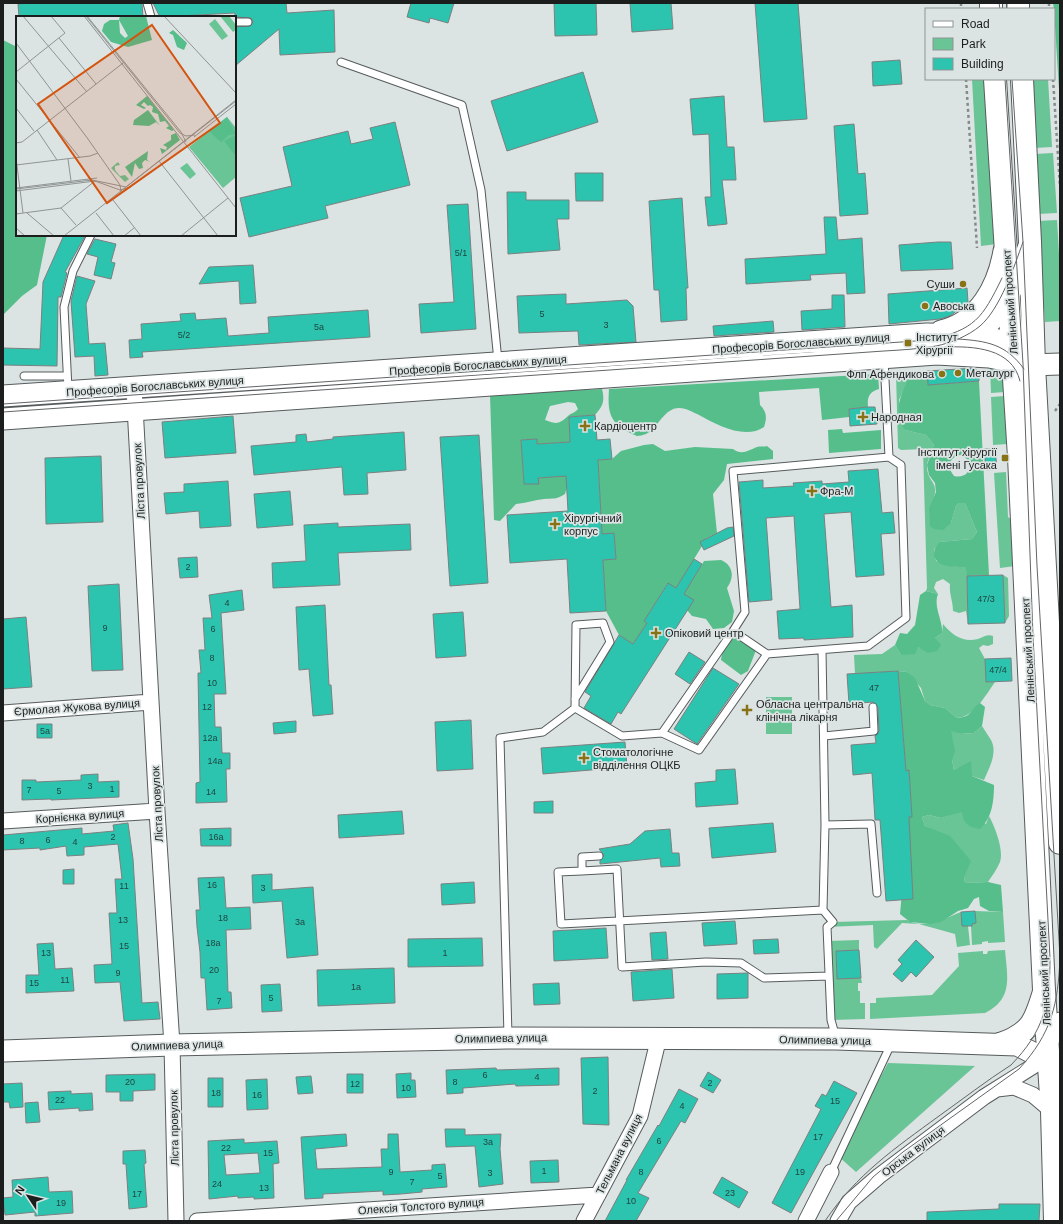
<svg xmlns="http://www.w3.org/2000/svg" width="1063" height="1224" font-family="Helvetica,sans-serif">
  <rect width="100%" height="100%" fill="#dce3e3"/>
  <path fill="#69c496" d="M972 79H987L997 244 981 246Z
    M1030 79H1048L1052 147 1034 148Z
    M1053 153 1057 213 1038 214 1035 154Z
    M1057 220 1060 271V321L1045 322 1038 221Z
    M990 368C1004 367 1006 381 1005 392L991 393Z
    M911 372 899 400 905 430 926 435 934 445C933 451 927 460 927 466 927 485 944 481 929 507L951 523 956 506 959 503H965L977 532 972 539 939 542 934 550 936 561 957 567H967L968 624 966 611 959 613 953 611C953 601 949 594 950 584L943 579 936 582 934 588 938 594 926 591 927 588 923 449 901 450 898 448 896 373Z
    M1005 396 1007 444 993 445 991 397Z
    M1006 472 1008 517 1013 521 1015 566 1000 568 994 473Z
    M1003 575 1008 578 1009 616 1005 623Z
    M943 624C952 635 963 643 978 639 984 637 987 634 993 636V644L988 646 983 645 979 648 985 659 986 682H995C985 696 974 717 957 718L945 708 930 705 925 701 921 688 907 672 898 671 855 674 854 655 882 654 895 645 901 655 918 647 924 649 935 638 942 633Z
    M766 697H792V734H766Z
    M982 726C985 731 988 735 991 740 998 753 989 768 984 780L972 776 961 767 954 770 952 760 950 730 960 734 974 733Z
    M963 811 986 824 989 816C995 827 1004 850 1000 862 997 869 992 876 988 882L965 883 964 877 933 830 925 826 922 817 929 815 941 818Z
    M975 911 1003 912 1005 942 988 943V941L982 942V944L972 945 971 926 972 924 976 923Z
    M961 912 962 924 968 926 970 945 957 947 955 934 919 924 902 923 877 949 874 947 873 925 827 927 833 922 907 920C925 930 945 918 961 912Z
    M859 940V950L836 951 837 978H861L862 983H858V991H860V1003H865V1019L831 1020 828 941Z
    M1005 950C1007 976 1014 999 985 1013L870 1019V1003H876V998L932 995 959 966 958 953 983 951V954H987L988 951Z
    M888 1063 975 1066 856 1172 838 1156Z"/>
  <path fill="#55be8b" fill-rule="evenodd" d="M1053 3H1060V106L1054 9Z
    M3 40 17 47V235H47L37 285 22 296 3 315Z
    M927 371 928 385 979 381 989 575 967 576 966 567C956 567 935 568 934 554 934 549 936 546 939 542L972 539 977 532 965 503H959L956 506 951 523 943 530 934 529 930 526 929 507 936 492 935 483 929 475 927 465 934 445 926 435 905 430C892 410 902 392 911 372ZM960 455C976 460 971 480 954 476L948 467C950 460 953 457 960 455Z
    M878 374 879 389C869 392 867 397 868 407L849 409V417L822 420 819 388 759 392 760 405C767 412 767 418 764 427 745 440 717 425 699 415 692 412 687 408 679 408 664 408 658 428 646 434 643 435 639 436 637 436 611 425 607 416 609 389Z
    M602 389C605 401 603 406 595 415L569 417 570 442 537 444V439L521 440 524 484 538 483V478L563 476 573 466 565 494C555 500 554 498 544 499 535 500 526 503 516 504L500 521 494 520 490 395ZM568 402 575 403 578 409C575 413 571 413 568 416 558 425 557 424 545 420L550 406Z
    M842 429 843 433 881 430V449L829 453 828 430Z
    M653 444 665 451 695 447 733 449C742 456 749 450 757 447 760 446 765 447 767 446L773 451V459L727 464 724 480 713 494 717 533 707 538 676 588 667 584 644 621 647 623 633 644 619 635 606 611 603 560 616 559 614 534H602L598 460 612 459 621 451 644 445Z
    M721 560C733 565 735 577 727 588L734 611 732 622 724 628 713 629 706 619 692 616 687 610 693 600 684 594 704 561Z
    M926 591 938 594C933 607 943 620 942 633L935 638 941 645 937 651 928 653 918 647 915 654 901 655 895 645 900 633 907 634 915 625 920 595Z
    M736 637 756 650 748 671 741 675 721 660C722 650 727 642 736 637Z
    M898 671 907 672 915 678 925 701 930 705 945 708 957 718C973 717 969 710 980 703L985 707 982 726 974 733 960 734 951 731 955 751 952 760 954 770 971 761 972 776 994 785C994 801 992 818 980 829 969 827 963 824 962 812L941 818 929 815 922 817 925 826 950 836 971 861 964 877 965 883 988 882 1001 885 1003 912 989 911 980 906 979 897 974 899 968 908 958 911 941 922 930 924 910 922 900 914 909 817H912L909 771H906Z"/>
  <path fill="#2cc3af" stroke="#7b8180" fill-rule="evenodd" d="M30 3H142L143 17H19L18 4Z
    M153 3H286L287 13 334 10 335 52 280 55 279 29 235 66V27L250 26 253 22 251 18 235 17V13L160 17Z
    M411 3H454L448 23 430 18 429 23 407 17Z
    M554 3H596L597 35 555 36Z
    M630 3H671L673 29 632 32Z
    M755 3H798L807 119 764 122Z
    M900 60 902 84 873 86 872 62Z
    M583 72 598 122 507 151 491 101Z
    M724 96 727 147H734L736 180H722L727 224 708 226 705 197H711L709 134 693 135 690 99Z
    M395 122 410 185 325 206 328 218 249 237 240 198 292 186 283 147 348 131 351 144 373 139 370 128Z
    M854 124 858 174 865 173 868 214 840 216 834 126Z
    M575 173H603V201H576Z
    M507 192H526V200H569V219H557L560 250 508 254Z
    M682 198 688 288H686L687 320 661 322 659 290H654L649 201Z
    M468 204 476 329 421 333 419 304 454 302 447 205Z
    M824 217H836L838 240 862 238 865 293 847 294 846 273 810 275 811 280 746 284 745 259 826 254Z
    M64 235 85 236 65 272 67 273 61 297H58L57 366 3 365V348L40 349 43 282Z
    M95 239 116 244 111 262 115 263 111 279 94 275 98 257 87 254Z
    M938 242H951L953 269 901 271 899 245Z
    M253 265 256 303 240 304 239 281 199 284 209 267Z
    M77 276 95 281 86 304 89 344 105 343 108 375 95 376 94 356 75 357 71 301Z
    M967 288 968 302 950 316 940 319 889 324 888 294Z
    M566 294V304L627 300 633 306 636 342 579 345 578 331 519 333 517 296Z
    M832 295H844L845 327 802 330 801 311 832 309Z
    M368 310 370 337 142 352 143 357 130 358 129 340 142 339 141 324 181 321 180 314 195 313 196 320 226 318 228 336 269 333 268 317Z
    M773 321 774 332 714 336 713 326Z
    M975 368 979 373V381L928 385 927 371Z
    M868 407H875L877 424 850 426 849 409Z
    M595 415 597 440 610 439 612 459 598 460 602 534 614 533 616 559 603 560 606 611 570 613 567 559 510 563 507 515 568 511 566 476 538 478 539 484H524L521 440 537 439V444L570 442 569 417Z
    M233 416 236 453 165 458 162 422Z
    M404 432 406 470 367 473 368 494 344 495 342 467 254 475 251 446 296 442V435L306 434 307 442 333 439V437Z
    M479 435 488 583 450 586 440 437Z
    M995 448 997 469 986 470 984 449Z
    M101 456 103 522 46 524 45 458Z
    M878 469 882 513 893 512 895 533 881 534 884 575 856 577 851 512 824 514 831 607 852 605 853 637 804 640V638L779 639 777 611 800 609 794 516 766 518 772 600 749 602 739 482 763 480V488L794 486 793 483 822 481V484L849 482 848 471Z
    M228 481 231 526 200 528 199 511 166 514 164 493 184 492V484Z
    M290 491 293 525 257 528 254 494Z
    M338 523V527L410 524 411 550 338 553 340 585 273 588 272 563 306 561 304 525Z
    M733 527 734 536 704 550 700 542 727 528Z
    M197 557 198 577 180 578 178 558Z
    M694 559 702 564 684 594 694 600 621 714 618 712 611 724 584 708 591 696 585 692 619 635 633 644 647 623 644 621 668 583 676 588Z
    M1003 575 1005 623 968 624 967 576Z
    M119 584 123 670 92 671 88 586Z
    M242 590 244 610 221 613 226 694H214L215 727H221L222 753H230V769H226L227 802 196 803V783L200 782 198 673H201L199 650H205L203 618H212L209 595Z
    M325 605 329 685H331L333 714 313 716 309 669 299 670 296 607Z
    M463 612 466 656 436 658 433 614Z
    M26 617 32 687 3 689V619Z
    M689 652 705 662 690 684 675 674Z
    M1011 658 1012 681 986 682 985 659Z
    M713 668 739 684 697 744 674 729Z
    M898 671 906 771 909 770 912 817H909L913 899 886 901 880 820H875L872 773 853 775 851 745 876 743 875 736 879 731 878 707 873 702 849 704 847 674Z
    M471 720 473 769 437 771 435 722Z
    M296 721V732L274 734 273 723Z
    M37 724H52V738H37Z
    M625 742 627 767 543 774 541 748Z
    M735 769 738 804 696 807 695 783 716 781V770Z
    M98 774V782L119 781V797L51 800V799L22 800V780H36V782L81 780V775Z
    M553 801V813H534V802Z
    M402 811 404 834 339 838 338 815Z
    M128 823 133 859 142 1003 158 1002 160 1019 124 1021 120 982 95 983 94 965 112 964 109 913H117L115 879H122L118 844 84 847V855L67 856 66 846 40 850V848L3 850V835L82 828V834L114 831 113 825Z
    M773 823 776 852 712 858 709 828Z
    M231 828V846H201L200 829Z
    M670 829 672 853H679L680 866 661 867 660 858 600 864V861L604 855 599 849 630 844 645 831Z
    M74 869V884H63V870Z
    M272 874V890L313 887 318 955 287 958 282 901 253 903 252 875Z
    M224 877 226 908 250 907 251 929 226 930 228 992H231L232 1008 207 1010 205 978H201L200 952 197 927 196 910H200L198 878Z
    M474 882 475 903 442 905 441 884Z
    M975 911 976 923 972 924V926H962L961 912Z
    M735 921 737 944 704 946 702 923Z
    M606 928 608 958 554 961 553 931Z
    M666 932 668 959 652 960 650 933Z
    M482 938 483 966 408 967V939Z
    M778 939 779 953 754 954 753 940Z
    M916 940 934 957 916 977 911 972 902 982 893 974 902 964 898 960Z
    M53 943 55 969 72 968 74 991 26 993V975H39L37 944Z
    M859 950 861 978 837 979 836 951Z
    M394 968 395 1003 318 1006 317 970Z
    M672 969 674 998 633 1001 631 972Z
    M748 973V998L717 999V974Z
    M559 983 560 1004 534 1005 533 984Z
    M280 984 282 1011 262 1012 261 985Z
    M608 1057 609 1125 583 1124 581 1058Z
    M496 1068 497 1070 559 1068V1085L516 1086 515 1084 463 1088V1093L447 1094 446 1070Z
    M708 1072 721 1080 713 1093 700 1086Z
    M411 1073V1080H415L416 1097 397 1098 396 1074Z
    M155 1074V1090L133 1091V1101H120V1092H106V1075Z
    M347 1074H363V1093H347Z
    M311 1076 313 1093 298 1094 296 1077Z
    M208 1078H223V1107H208Z
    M267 1079 268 1109 247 1110 246 1080Z
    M834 1081 857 1093 791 1213 772 1203 821 1109 815 1106 822 1094 826 1096Z
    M22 1083 23 1107 10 1108 9 1102H3V1084Z
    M679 1089 698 1099 685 1123 681 1121 638 1193 649 1198 636 1221H605L627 1180H626L658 1125 659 1126Z
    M71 1091V1094L92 1093 93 1110 79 1111V1108L49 1110 48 1092Z
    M38 1102 40 1122 26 1123 25 1103Z
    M445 1129H465V1135L501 1134 500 1149 503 1184 479 1187 475 1146 446 1147Z
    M346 1134 347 1146 315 1149 317 1169 382 1167 381 1149H388V1134H398L400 1172 432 1170V1165L445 1164 447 1187 422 1189V1192L401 1194 383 1195V1191L323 1194V1198L305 1199 301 1137Z
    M244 1139V1143L277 1141 279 1163 273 1164 274 1198 254 1199V1197L238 1198V1196L209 1199 208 1141ZM258 1153 260 1173 226 1175 224 1155Z
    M145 1150 146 1163 144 1164 147 1207 129 1209 126 1164H123V1151Z
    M558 1160 559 1182 531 1183 530 1161Z
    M48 1177 49 1192 72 1191 73 1213 35 1216V1212L5 1215 3 1198 13 1197 12 1180Z
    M722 1177 748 1192 739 1208 713 1193Z
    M999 1204H1040L1039 1221H927V1212L999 1209Z"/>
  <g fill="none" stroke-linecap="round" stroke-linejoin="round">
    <g stroke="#565b5c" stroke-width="9">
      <path id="lane" d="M147 3 151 17
        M235 22H248
        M341 62 462 105 481 190 498 361
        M884 360 889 457
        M24 376H67
        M68 389 64 307 73 271 91 235
        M822 650 825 825 823 910 833 922 827 927 831 1020 836 1038
        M575 708 576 625 603 623 610 642 575 699
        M662 733 733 631
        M824 736 874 731 873 707
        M825 825 871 824 877 893
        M599 856 582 857V871L558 872 561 924 823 910
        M582 871 617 869 622 967 706 962 741 963 764 978 829 976
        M508 1036 500 738 543 732 575 708 622 736 662 733 699 750 767 654 868 646 906 618 901 465 889 457 733 471 745 612 733 631 767 654
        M831 1172 891 1044"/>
    </g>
    <g stroke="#565b5c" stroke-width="17">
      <path id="street" d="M134 388 157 811 172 1045 176 1221
        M3 713 151 702
        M3 821 157 811
        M997 1089 1014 1087 1033 1095 1052 1111
        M197 1221 598 1195
        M584 1221 640 1116 659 1037
        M806 1221 831 1172
        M838 1221 849 1202 879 1176 984 1097 1035 1065 1049 1046 1060 1020"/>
    </g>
    <g stroke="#565b5c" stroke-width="23">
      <path id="secondary" d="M941 331C979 323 998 286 1004 251
        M971 340C1005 314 1016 282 1030 243
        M3 396 927 334C963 335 993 334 1026 350
        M3 419 937 354 989 357 1029 365 1060 364
        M999 1044C1031 1033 1035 1021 1044 990
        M3 1051 172 1045 508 1038 836 1039 1017 1045 1041 1057 1057 1075"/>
    </g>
    <g stroke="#565b5c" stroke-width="24">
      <path id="primary" d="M991 3V9
        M1018 3V9
        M995 79 1019 457 1044 990 1052 1111 1055 1221
        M1022 79 1030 242 1034 365 1060 843"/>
    </g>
    <path stroke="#858a8a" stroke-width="2.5" stroke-dasharray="3 3" stroke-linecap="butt" d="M961 3V9
      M1049 3V9
      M966 79 977 248
      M1053 79 1060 187
      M1055 411 1060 404"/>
    <use href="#lane" stroke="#fff" stroke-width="7"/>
    <use href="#street" stroke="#fff" stroke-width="15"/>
    <use href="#secondary" stroke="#fff" stroke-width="21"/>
    <use href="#primary" stroke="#fff" stroke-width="22"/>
    <path stroke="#626666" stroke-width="1" d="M999 3 1000 9
      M1007 3V9
      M1012 79 1023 242 1037 566 1060 957
      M958 339C987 341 1006 344 1024 369
      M945 347C974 346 1012 348 1020 381
      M3 404 930 340C975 329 982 319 1002 278
      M3 412 884 351C901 350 919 349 936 346 951 343 968 336 980 326 1000 309 1014 267 1023 242
      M825 1221C857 1174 894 1149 939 1116 963 1099 986 1081 1011 1065 1044 1031 1050 1004 1050 958L1033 636 1023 364 1005 79
      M836 1221 873 1177 903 1152 1019 1069C1052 1033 1058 1004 1060 958"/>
  </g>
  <g fill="#877316" stroke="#dce3e3" stroke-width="1.5">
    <circle cx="963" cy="284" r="4"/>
    <circle cx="925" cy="306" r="4"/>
    <rect x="904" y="339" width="8" height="8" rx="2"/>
    <circle cx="958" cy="373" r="4"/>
    <circle cx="942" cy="374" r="4"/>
    <path d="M861 411h4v4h4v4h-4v4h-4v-4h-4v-4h4z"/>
    <path d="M583 420h4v4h4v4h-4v4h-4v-4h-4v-4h4z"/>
    <rect x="1001" y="454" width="8" height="8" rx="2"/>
    <path d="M810 485h4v4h4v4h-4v4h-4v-4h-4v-4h4z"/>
    <path d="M553 518h4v4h4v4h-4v4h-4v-4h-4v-4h4z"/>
    <path d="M654 627h4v4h4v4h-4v4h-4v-4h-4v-4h4z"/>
    <path d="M745 704h4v4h4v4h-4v4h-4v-4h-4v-4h4z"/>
    <path d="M582 752h4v4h4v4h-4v4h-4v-4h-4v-4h4z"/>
  </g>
  <g text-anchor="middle" stroke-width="3.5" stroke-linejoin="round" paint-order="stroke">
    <g font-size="9" fill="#204742">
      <text x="461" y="256">5/1</text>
      <text x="542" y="317">5</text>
      <text x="606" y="328">3</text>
      <text x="319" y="330">5а</text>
      <text x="184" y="338">5/2</text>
      <text x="188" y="570">2</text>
      <text x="986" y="602">47/3</text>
      <text x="227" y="606">4</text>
      <text x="105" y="631">9</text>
      <text x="213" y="632">6</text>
      <text x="212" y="661">8</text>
      <text x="998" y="673">47/4</text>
      <text x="212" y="686">10</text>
      <text x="874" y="691">47</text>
      <text x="207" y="710">12</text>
      <text x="45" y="734">5а</text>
      <text x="210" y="741">12а</text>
      <text x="215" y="764">14а</text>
      <text x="90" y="789">3</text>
      <text x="112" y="792">1</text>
      <text x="29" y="793">7</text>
      <text x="59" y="794">5</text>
      <text x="211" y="795">14</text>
      <text x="113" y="840">2</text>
      <text x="216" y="840">16а</text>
      <text x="48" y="843">6</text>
      <text x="22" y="844">8</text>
      <text x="75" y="845">4</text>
      <text x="212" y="888">16</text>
      <text x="124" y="889">11</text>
      <text x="263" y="891">3</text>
      <text x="223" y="921">18</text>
      <text x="123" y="923">13</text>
      <text x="300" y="925">3а</text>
      <text x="213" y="946">18а</text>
      <text x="124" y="949">15</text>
      <text x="46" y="956">13</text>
      <text x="445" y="956">1</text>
      <text x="214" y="973">20</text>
      <text x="118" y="976">9</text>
      <text x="65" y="983">11</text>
      <text x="34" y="986">15</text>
      <text x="356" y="990">1а</text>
      <text x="271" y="1001">5</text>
      <text x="219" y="1004">7</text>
      <text x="485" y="1078">6</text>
      <text x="537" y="1080">4</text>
      <text x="130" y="1085">20</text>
      <text x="455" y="1085">8</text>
      <text x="710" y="1086">2</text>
      <text x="355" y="1087">12</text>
      <text x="406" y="1091">10</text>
      <text x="595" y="1094">2</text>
      <text x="216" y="1096">18</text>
      <text x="257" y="1098">16</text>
      <text x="60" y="1103">22</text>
      <text x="835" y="1104">15</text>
      <text x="682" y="1109">4</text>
      <text x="818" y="1140">17</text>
      <text x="659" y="1144">6</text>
      <text x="488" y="1145">3а</text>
      <text x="226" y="1151">22</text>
      <text x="268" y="1156">15</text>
      <text x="544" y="1174">1</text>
      <text x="391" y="1175">9</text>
      <text x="641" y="1175">8</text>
      <text x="800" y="1175">19</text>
      <text x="490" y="1176">3</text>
      <text x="440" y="1179">5</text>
      <text x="412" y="1185">7</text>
      <text x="217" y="1187">24</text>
      <text x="264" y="1191">13</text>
      <text x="730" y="1196">23</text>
      <text x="137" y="1197">17</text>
      <text x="631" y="1204">10</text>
      <text x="61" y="1206">19</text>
    </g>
    <g font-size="11" fill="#1c1e1e" stroke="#dce3e3" text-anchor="start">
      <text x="955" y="288" text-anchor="end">Суши</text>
      <text x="933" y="310">Авоська</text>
      <text x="916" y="341">Інститут<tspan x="916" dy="13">Хірургії</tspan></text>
      <text x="966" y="377">Металург</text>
      <text x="934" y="378" text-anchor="end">Флп Афендикова</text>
      <text x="871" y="421">Народная</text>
      <text x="594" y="430">Кардіоцентр</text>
      <text x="997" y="456" text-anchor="end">Інститут хірургії<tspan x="997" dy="13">імені Гусака</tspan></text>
      <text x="820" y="495">Фра-М</text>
      <text x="564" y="522">Хірургічний<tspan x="564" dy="13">корпус</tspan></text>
      <text x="665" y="637">Опіковий центр</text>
      <text x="756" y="708">Обласна центральна<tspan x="756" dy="13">клінічна лікарня</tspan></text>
      <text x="593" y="756">Стоматологічне<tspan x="593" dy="13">відділення ОЦКБ</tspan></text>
    </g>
    <g font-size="11" fill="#1c1e1e" stroke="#dce3e3">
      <text transform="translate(1010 302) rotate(-94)" y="4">Ленінський проспект</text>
      <text transform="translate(801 343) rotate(-4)" y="4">Професорів Богославських вулиця</text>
      <text transform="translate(478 365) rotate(-4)" y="4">Професорів Богославських вулиця</text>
      <text transform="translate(155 386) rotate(-4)" y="4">Професорів Богославських вулиця</text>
      <text transform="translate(139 481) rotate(-93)" y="4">Ліста провулок</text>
      <text transform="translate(1028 650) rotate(-93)" y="4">Ленінський проспект</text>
      <text transform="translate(77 707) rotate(-4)" y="4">Єрмолая Жукова вулиця</text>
      <text transform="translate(157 804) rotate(-93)" y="4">Ліста провулок</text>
      <text transform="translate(80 816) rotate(-4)" y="4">Корнієнка вулиця</text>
      <text transform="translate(1044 973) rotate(-93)" y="4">Ленінський проспект</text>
      <text transform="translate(501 1038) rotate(-1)" y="4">Олимпиева улица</text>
      <text transform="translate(825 1040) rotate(1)" y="4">Олимпиева улица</text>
      <text transform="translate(177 1045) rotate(-2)" y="4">Олимпиева улица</text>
      <text transform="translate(174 1128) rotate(-91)" y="4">Ліста провулок</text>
      <text transform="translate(913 1151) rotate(-37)" y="4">Орська вулиця</text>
      <text transform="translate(619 1154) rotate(-63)" y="4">Тельмана вулиця</text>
      <text transform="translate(421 1206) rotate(-4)" y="4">Олексія Толстого вулиця</text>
    </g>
  </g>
  <g transform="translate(16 16)">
    <rect width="220" height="220" fill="#dce3e3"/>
    <path d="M204 0H213L220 9V14L217 16ZM199 3 212 20 206 24 193 8ZM211 101 220 112V161L207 172 173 131ZM102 146 104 149 99 150V154L104 160 109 159 113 163 109 166 95 152ZM171 147 180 158 174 163 164 152Z" fill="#69c496"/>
    <path d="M104 0H130L136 24 112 31 95 26 86 15 88 8 94 4H103L104 17 109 22 112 20 103 4ZM157 14 171 27 168 34 161 31 157 19 153 17ZM131 80 158 114 156 115 150 112 153 110 149 105 144 106 142 98 136 96 137 91 134 89 132 90 128 86 125 89 130 92 128 93 120 89ZM132 94 144 110 140 106 133 110 117 109 118 104ZM211 101 220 118 213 119 205 126 193 115ZM160 117 164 124 146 138 144 132 150 134 151 131 147 129 155 124V119ZM220 119V134L219 139 208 125ZM132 135 131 144 134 146 129 144 126 147 127 152 123 153 119 147 116 161 109 151Z" fill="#55be8b"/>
    <path fill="none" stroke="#8f9494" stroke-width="1" d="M7 0 71 76M68 0 220 192M70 0 164 117 170 120 179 119M71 0 165 116 170 126M148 0 220 77M43 22 80 68M0 27 72 123 104 169 105 176M0 56 49 17 35 0M0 63 64 142M0 92 18 115M21 114 41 144M178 121 220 88M0 127 6 126 107 47M0 142 7 197M52 143 55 165M143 145 202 220M0 149 74 140 82 137M0 172 81 162M0 173 76 164 110 171 220 85M0 175 79 165 104 174 115 171M97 184 125 220M45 192 60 209M11 197 38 220M80 197 98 220M0 198 45 192 79 165M0 212 9 220M48 220 220 84M108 220 118 212M165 220 212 182"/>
    <path fill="#d4530e" fill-opacity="0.15" stroke="#d4530e" stroke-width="2" d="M136 9 204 107 91 187 22 88Z"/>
    <rect width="220" height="220" fill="none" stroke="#1c1e1e" stroke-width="2"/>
  </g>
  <rect width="1063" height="1224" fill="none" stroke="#1c1e1e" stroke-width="8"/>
  <rect x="925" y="8" width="130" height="72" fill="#dce3e3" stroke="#8f9494"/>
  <rect x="933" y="21" width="20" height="6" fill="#ffffff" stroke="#8f9494"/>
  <text x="961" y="28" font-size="12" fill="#1c1e1e">Road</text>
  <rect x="933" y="38" width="20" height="12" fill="#69c496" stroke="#8f9494"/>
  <text x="961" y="48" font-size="12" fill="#1c1e1e">Park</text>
  <rect x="933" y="58" width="20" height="12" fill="#2cc3af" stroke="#8f9494"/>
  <text x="961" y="68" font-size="12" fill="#1c1e1e">Building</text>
  <g transform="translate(28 1196) rotate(305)" stroke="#dce3e3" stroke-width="3" paint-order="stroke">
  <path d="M0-3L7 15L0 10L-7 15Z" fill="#1c1e1e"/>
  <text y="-6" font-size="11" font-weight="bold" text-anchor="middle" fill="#1c1e1e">N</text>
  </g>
</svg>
